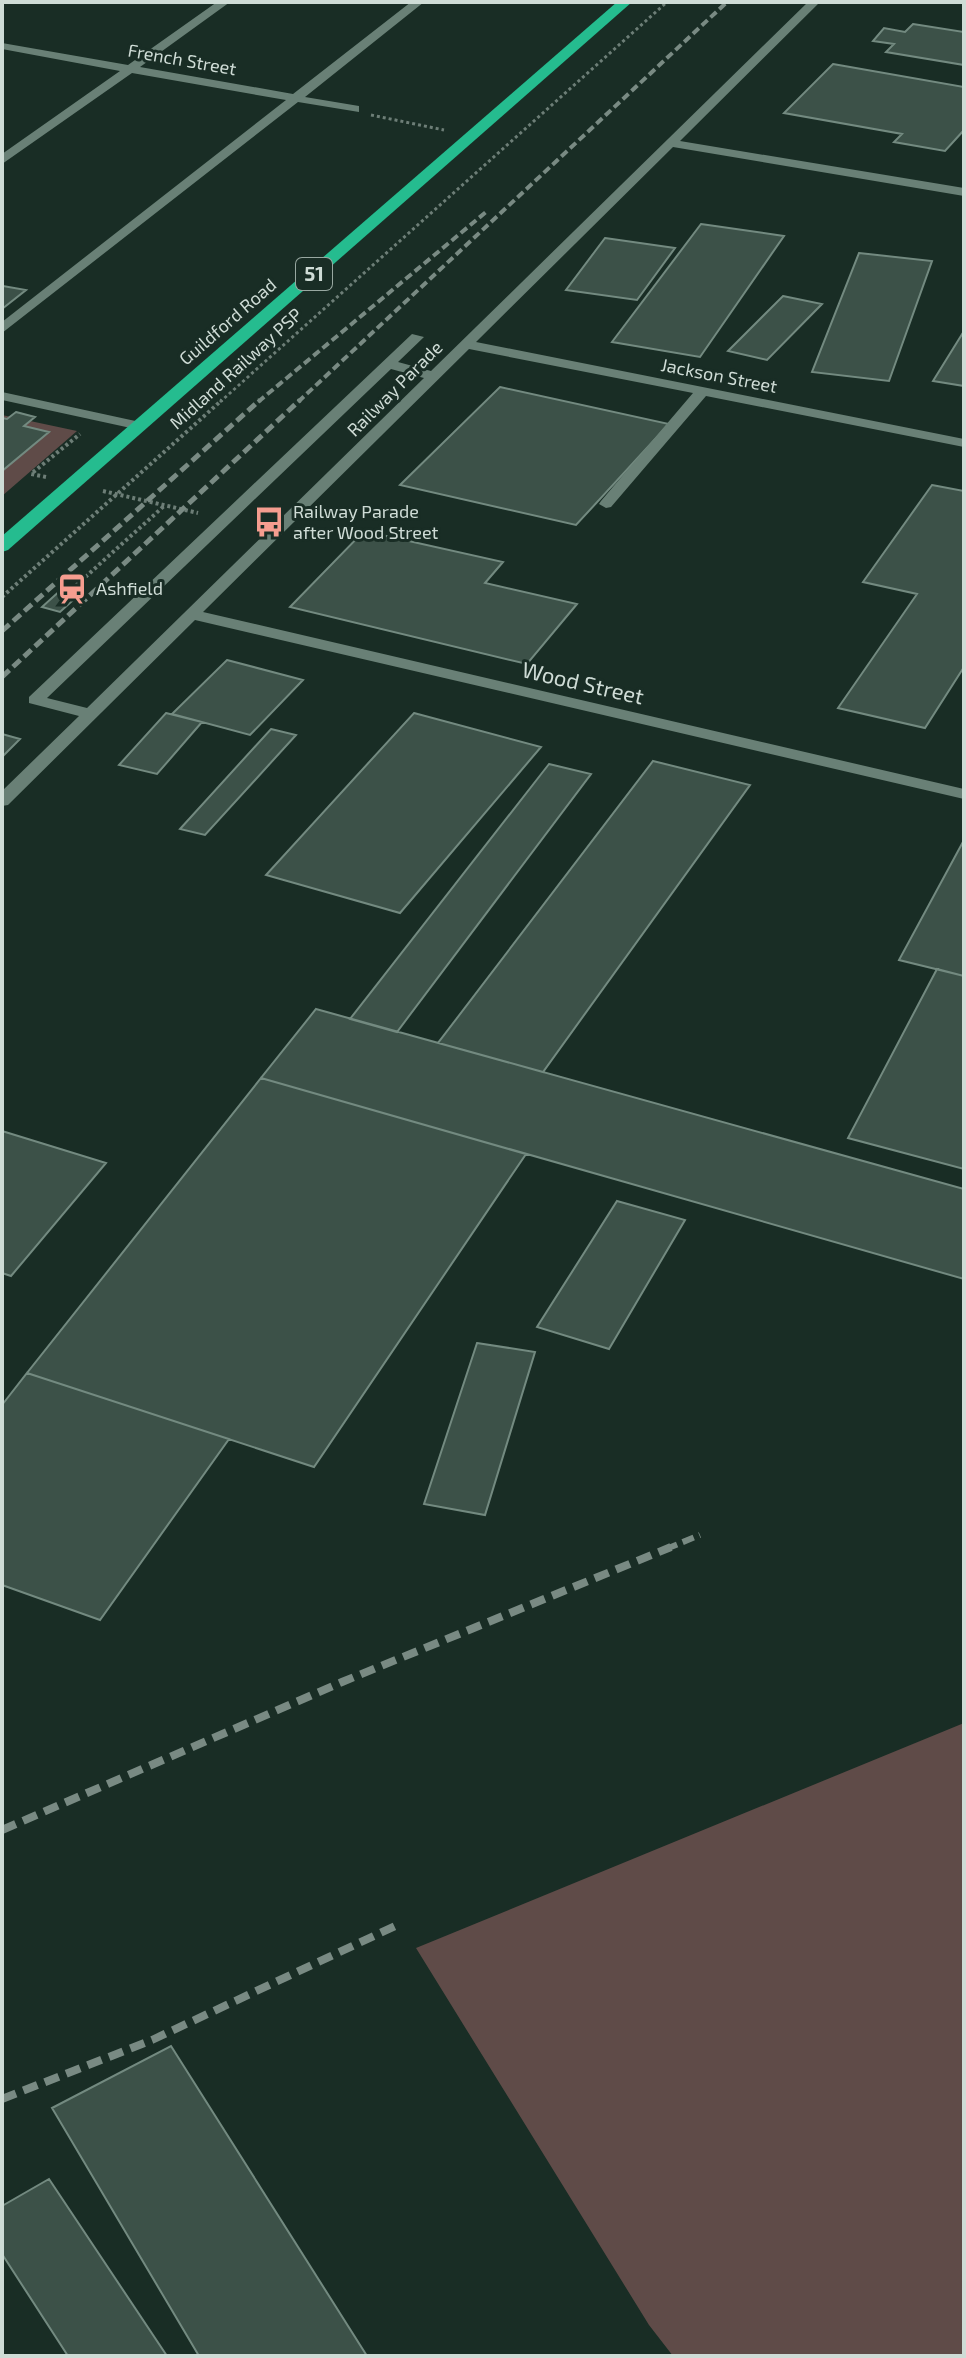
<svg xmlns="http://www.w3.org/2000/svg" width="966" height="2358" font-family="'Exo 2',sans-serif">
  <rect width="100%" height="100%" fill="#192d25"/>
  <path fill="#5f4b48" d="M2 415 77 431 2 496Z
    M964 1723V2356H673L649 2325 416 1948Z"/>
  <path fill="#3c5148" stroke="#738a80" stroke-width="2" d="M913 24 964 32V65L886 52 894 44 873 41 884 28 905 32Z
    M833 64 964 87V130L945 151 894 142 902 134 784 113Z
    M701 224 784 236 700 357 612 342Z
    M605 238 675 248 637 300 566 290Z
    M859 253 932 261 889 381 812 372Z
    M2 286H3L26 290 2 309Z
    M783 296 822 304 767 360 728 351Z
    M964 331V386L933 381Z
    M500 387 669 424 576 525 400 485Z
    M16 412 35 417 24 426 49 432 2 471V418L7 419Z
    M932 485 964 491V667L925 728 838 708 917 594 863 582Z
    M364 531 503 562 485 583 577 604 527 664 290 607Z
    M64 587 82 592 60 612 42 607Z
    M227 660 303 680 250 735 172 714Z
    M166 713 202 722 157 774 119 765Z
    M414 713 541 747 400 913 266 875Z
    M271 729 296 735 205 835 180 829Z
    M2 734 20 739 2 757Z
    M653 761 750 785 543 1072 438 1043Z
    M549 764 591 774 397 1032 350 1019Z
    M964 840V976L899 960Z
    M937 969 964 976V1169L848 1138Z
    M316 1009 964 1189V1279L261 1078Z
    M261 1078 526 1154 314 1467 27 1373Z
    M2 1131 106 1163 11 1276 2 1273Z
    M617 1201 685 1220 609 1349 537 1327Z
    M477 1343 535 1352 485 1515 424 1504Z
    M27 1373 229 1439 100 1620 2 1585V1405Z
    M171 2046 367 2356H199L52 2108Z
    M49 2179 167 2356H68L2 2254V2206Z"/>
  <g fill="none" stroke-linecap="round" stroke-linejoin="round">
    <path stroke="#6d7e77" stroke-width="3" stroke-dasharray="3 3" stroke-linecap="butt" d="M371 115 444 130
      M220 402 667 2"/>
    <path stroke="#6d7e77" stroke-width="4" stroke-dasharray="3 3" stroke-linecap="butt" d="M46 477 31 474 80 434
      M103 491 198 513
      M72 589 164 506
      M2 597 222 400"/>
    <path fill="#698076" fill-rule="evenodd" d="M217 2H230L140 67 293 94 411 2H424L305 97 359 106V112L298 102 2 333V322L286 100 132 73 2 164V154L120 71 2 49V43L128 65Z
      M808 2H820L680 141 964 188V196L673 147 476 342 964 439V447L706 396 611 507 606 508 599 504 601 501 693 393 469 349 203 612 964 789V799L195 620 8 805 2 806V791L79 716 29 703V697L412 334 424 337 398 362 431 371ZM391 369 424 378 87 708 47 698Z
      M2 392 140 422 147 426 140 430 2 400Z"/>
    <path fill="#25bc8f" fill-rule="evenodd" d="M617 2H632L8 550 2 552V536Z"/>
    <path stroke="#798a83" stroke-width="4" stroke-dasharray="8 4" stroke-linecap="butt" d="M258 402 486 212
      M298 402 727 2"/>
    <path stroke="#798a83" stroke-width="5" stroke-dasharray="10 5" stroke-linecap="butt" d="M2 631 260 400
      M2 677 300 400"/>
    <path stroke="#798a83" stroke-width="6" stroke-dasharray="12 6" stroke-linecap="butt" d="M666 1549 700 1535"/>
    <path stroke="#798a83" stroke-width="8" stroke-dasharray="15 8" stroke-linecap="butt" d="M2 1830 342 1682 671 1547
      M2 2099 152 2040 395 1926"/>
  </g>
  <defs>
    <g id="bus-bare" transform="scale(2.4)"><path d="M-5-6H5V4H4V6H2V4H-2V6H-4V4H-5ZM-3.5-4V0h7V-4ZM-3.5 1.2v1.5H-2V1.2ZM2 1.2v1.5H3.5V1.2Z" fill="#f59d8f" stroke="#192d25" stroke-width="2.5" paint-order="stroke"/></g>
    <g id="station-bare" transform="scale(2.4)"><path d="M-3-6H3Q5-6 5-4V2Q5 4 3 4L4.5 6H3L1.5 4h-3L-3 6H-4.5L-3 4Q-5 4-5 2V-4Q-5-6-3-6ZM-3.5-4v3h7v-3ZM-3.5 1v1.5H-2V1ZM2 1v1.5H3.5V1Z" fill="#f59d8f" stroke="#192d25" stroke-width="2.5" paint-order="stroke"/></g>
  </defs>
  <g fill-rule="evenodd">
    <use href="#bus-bare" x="269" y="522"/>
    <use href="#station-bare" x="72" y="589"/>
  </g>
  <g text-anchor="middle" stroke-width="6" stroke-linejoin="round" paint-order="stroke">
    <g font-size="18" fill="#cfdcd6" stroke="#192d25">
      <text transform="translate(182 60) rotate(10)" y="6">French Street</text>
      <text transform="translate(228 322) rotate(-41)" y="6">Guildford Road</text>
      <text transform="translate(236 369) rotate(-42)" y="6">Midland Railway PSP</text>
      <text transform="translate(719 376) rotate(11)" y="6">Jackson Street</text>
      <text transform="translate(395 389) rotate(-45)" y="6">Railway Parade</text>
    </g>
    <g font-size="18" fill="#cfdcd6" stroke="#192d25" text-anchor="start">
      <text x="293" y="518">Railway Parade<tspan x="293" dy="21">after Wood Street</tspan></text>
      <text x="96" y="595">Ashfield</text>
    </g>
    <rect fill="#192d25" stroke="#98a8a1" stroke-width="2" x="296" y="258" width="36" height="32" rx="6"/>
    <g font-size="20" font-weight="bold" fill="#cfdcd6">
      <text x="314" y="281">51</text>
    </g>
    <g font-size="22" fill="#cfdcd6" stroke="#192d25">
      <text transform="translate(583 683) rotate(13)" y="8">Wood Street</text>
    </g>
  </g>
  <rect width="966" height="2358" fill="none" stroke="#cfdcd6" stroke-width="8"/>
</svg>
